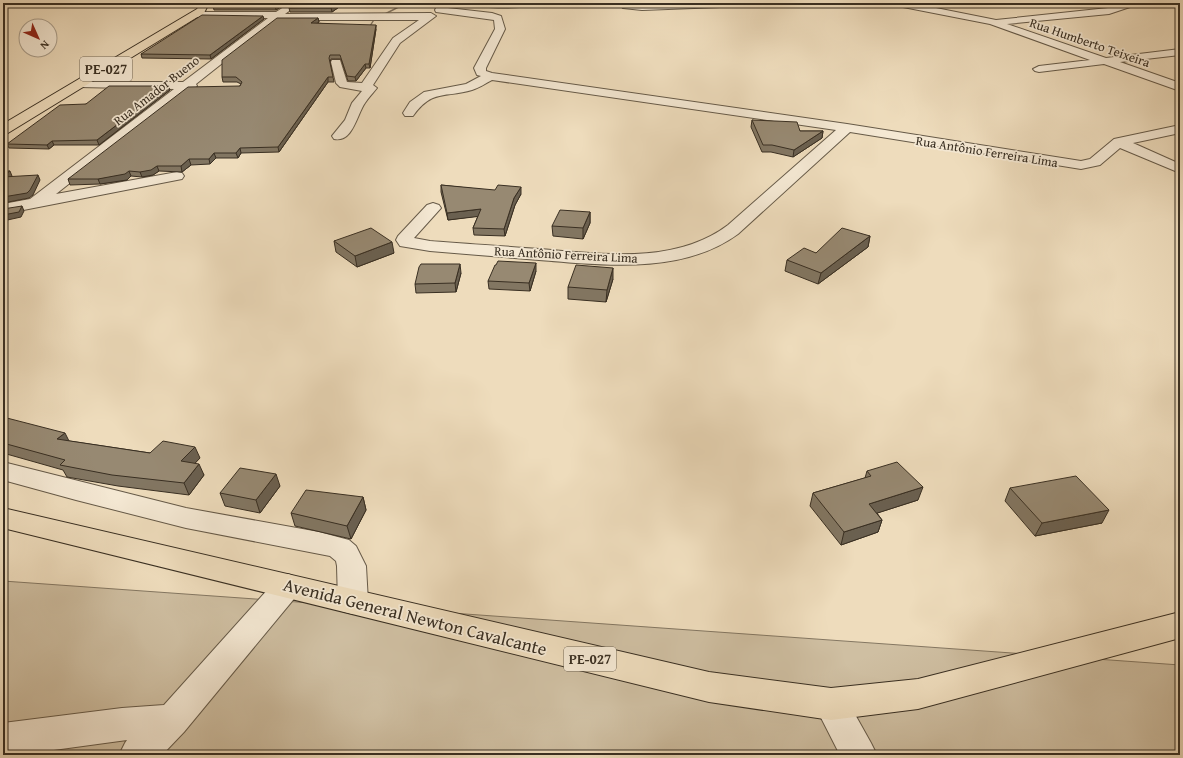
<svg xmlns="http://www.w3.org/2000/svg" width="1183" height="758" font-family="'Gentium Book Plus',serif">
  <rect width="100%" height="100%" fill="#eedcbc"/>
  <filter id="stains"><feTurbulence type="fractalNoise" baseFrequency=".005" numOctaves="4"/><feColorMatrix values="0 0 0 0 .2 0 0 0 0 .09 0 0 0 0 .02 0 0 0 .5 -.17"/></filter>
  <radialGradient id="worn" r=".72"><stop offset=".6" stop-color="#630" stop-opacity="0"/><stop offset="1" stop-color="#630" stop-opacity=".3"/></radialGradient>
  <path fill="#cfbfa2" stroke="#847762" d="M3 581 1180 665V755H3Z"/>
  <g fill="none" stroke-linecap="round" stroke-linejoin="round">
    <path fill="#80735f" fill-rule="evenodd" d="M405 3H408L379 18 377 17Z
      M373 20 374 21 368 30 366 31Z"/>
    <g stroke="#665a48" stroke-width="2">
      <path id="minor" d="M290 3H300L285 14 431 13 436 16 400 43 373 85 377 88C373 93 368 98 365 103 357 114 353 143 334 139L332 136 345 120 352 103 362 91 340 87 336 83 331 62 332 60H340L347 82 362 83 393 38 419 20H277L196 84 197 86 195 88 189 89 56 194 177 172 182 173 184 176 182 179 3 214V204L30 199 174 89 79 87 75 86 73 84 75 82H183L268 18 196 17 191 14 193 12H276Z
        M474 3H551L547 6C533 6 482 11 474 3Z
        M618 3 642 4 750 3 746 6 642 10 623 8Z
        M894 3H911L996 20 1108 8 1124 3H1137L1136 5 1109 14 1007 24 1106 58 1180 49V55L1120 62 1180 83V91L1104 64 1039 72 1035 71 1033 69 1039 66 1090 60 990 24 898 6Z
        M439 7 492 13 501 16 505 29 486 68V71L492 73 847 124 1081 161 1090 159 1114 139 1180 125V133L1133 143 1180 164V173L1120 148 1100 165 1081 169 850 132 738 234C682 275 604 265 539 260 503 257 466 254 430 251L400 246 396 240 398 236 427 205 433 203 439 205 441 208 414 238 430 241C466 244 503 246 539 249 602 254 675 265 728 225L836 130 492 80C486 83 479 88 472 90 445 98 432 89 413 116H405L403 113 410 102 424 92 466 84 481 76 477 75 474 68 495 29 494 20 436 12 435 10 436 8Z
        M3 462 186 508 319 532 349 540 356 546 366 566 368 602 364 611 353 614 342 611 338 602 337 566 336 561 330 556 186 528 76 500 3 480Z
        M288 574 298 578 303 586 298 594 184 732 162 755H119L125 743 127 740 17 755H3V723L122 708 164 705 278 578Z
        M831 688 843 693 871 743 877 755H840L814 704 819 693Z"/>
    </g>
    <g stroke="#392f22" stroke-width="2">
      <path id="major" d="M201 3H209L204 13 8 133 3 134V124L197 9Z
        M3 508 709 672 831 688 918 679 1180 612V638L918 709 831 720 709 702 3 528Z"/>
    </g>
    <use href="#minor" fill="#f4e8d3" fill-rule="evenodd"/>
    <use href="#major" fill="#eedcbc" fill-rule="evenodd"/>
  </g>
  <path fill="#827662" stroke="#392f22" d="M218 3H287L276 10H214L213 6Z
    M342 5 332 12H290L289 8Z
    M318 18 319 22 317 23 376 29 370 68H366L356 81H348L341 59H331L330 62 334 82H328L279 152 241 153 238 158H216L210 164 191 165 182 172 159 171 153 175 142 177 131 176 127 180 100 184 70 185 68 179 240 86 241 84 237 82H223L222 77Z
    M264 19 211 59 142 58 141 54Z
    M168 86 170 90 99 145H54L49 149 9 148 7 144 86 104Z
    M752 120 800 131H823L822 138 793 157 771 152H762L751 127Z
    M441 185 521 194 515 205 505 236 474 235 473 228 478 216 448 220 441 192Z
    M590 212V223L583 239 553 236 552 226Z
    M870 236 868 247 818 284 785 271 787 260 816 253Z
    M334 241 394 253 357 267 336 252Z
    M536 271 530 291 489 289 488 281Z
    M461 273 456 292 416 293 415 284Z
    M613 279 606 302 568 299V287Z
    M3 417 69 441 150 453 200 458 195 463 204 475 189 495 118 486 67 477 63 470 3 453Z
    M867 471 918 500 877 513 882 520 878 532 841 545 810 506 813 493 865 478Z
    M280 486 260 513 225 506 220 493Z
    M1010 488 1102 523 1035 536 1005 501Z
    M363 497 366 510 351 539 295 526 291 513Z"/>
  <path fill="#6a6050" stroke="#392f22" d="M280 3H287L276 10 275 6Z
    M339 3H342V5L332 12 331 8Z
    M263 16 264 19 211 59 210 55Z
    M318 18 319 22 312 27 311 23Z
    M376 25V29L370 68 369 64Z
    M365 64 366 68 356 81 355 77Z
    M328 77V82L279 152 278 147Z
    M168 86 170 90 99 145 97 140Z
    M823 131 822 138 793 157 794 150Z
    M52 141 54 145 49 149 47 145Z
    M240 148 241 153 238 158 236 153Z
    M214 153 216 158 210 164 209 159Z
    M189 159 191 165 182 172 181 166Z
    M157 166 159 171 153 175 142 177 140 172Z
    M10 171 12 176 3 182V175Z
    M129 171 131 176 127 180 100 184 98 179Z
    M38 175 40 180 33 195 29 198 3 203V197Z
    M521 187V194L515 205 505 236 504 229 514 198Z
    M22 206 24 211 21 217 3 221V215Z
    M481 209 482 216 448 220 447 213Z
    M590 212V223L583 239V228Z
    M870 236 868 247 818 284 821 273Z
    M392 242 394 253 357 267 355 256Z
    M536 263V271L530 291 529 283Z
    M460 264 461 273 456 292 455 283Z
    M613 268V279L606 302 607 290Z
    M65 433 71 445 57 439Z
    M195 447 200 458 186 473 181 461Z
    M199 464 204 475 189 495 184 483Z
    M276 474 280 486 260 513 256 500Z
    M923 487 918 500 865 517 869 504Z
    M363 497 366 510 351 539 347 526Z
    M1109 510 1102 523 1035 536 1042 523Z
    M882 520 878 532 841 545 844 532Z"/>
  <path fill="#978972" stroke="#392f22" d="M218 3H280L275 6H213Z
    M296 3H339L331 8H289Z
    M202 15 263 16 210 55 141 54Z
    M277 18H318L311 23 376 25 369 64H365L355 77 347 76 340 55H330L329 58 333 77H328L278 147 240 148 236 153H214L209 159H189L181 166H157L151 170 140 172 129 171 125 174 98 179H68L188 87 240 86 242 82 236 77H222V60Z
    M109 86H168L97 140 52 141 47 145 7 144 60 105 86 104Z
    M752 120 797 122 800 131H823L794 150 772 145H763Z
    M3 171H10L3 175Z
    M38 175 30 190 27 193 3 197V177Z
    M441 185 495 190 498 185 521 187 514 198 504 229 473 228 481 209 447 213Z
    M22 206 19 212 3 215V209Z
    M560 210 590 212 583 228 552 226Z
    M371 228 392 242 355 256 334 241Z
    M842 228 870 236 821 273 787 260 804 248 816 253Z
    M498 261 536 263 529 283 488 281 495 265H496Z
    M421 264H460L455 283 415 284 419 267Z
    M576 265 613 268 607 290 568 287Z
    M3 417 65 433 57 439 150 453 163 441 195 447 181 461 199 464 184 483 112 475 60 465 65 460 3 443Z
    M897 462 923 487 869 504 882 520 844 532 813 493 871 476 867 471Z
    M240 468 276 474 256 500 220 493Z
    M1076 476 1109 510 1042 523 1010 488Z
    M306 490 363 497 347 526 291 513Z"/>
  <g text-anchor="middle" stroke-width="3.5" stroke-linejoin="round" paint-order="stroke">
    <g font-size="13" fill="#392f22" stroke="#f4e8d3">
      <text transform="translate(1090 42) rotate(19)" y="5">Rua Humberto Teixeira</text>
      <text transform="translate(156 90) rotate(-38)" y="5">Rua Amador Bueno</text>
      <text transform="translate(987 151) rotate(9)" y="5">Rua Antônio Ferreira Lima</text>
      <text transform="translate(566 254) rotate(3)" y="5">Rua Antônio Ferreira Lima</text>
    </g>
    <g fill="#f4e8d3" stroke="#716657" stroke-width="1">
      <rect x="80" y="57" width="52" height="24" rx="3"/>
      <rect x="564" y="647" width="52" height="24" rx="3"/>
    </g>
    <g font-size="14" font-weight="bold" fill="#392f22">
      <text x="106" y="74">PE-027</text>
      <text x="590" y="664">PE-027</text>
    </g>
    <g font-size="18" fill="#392f22" stroke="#f4e8d3">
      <text transform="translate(415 617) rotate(14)" y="6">Avenida General Newton Cavalcante</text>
    </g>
  </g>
  <rect width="1183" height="758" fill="none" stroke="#eedcbc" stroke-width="16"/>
  <rect x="4" y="4" width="1175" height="750" fill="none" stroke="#392f22" stroke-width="2"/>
  <rect x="8" y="8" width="1167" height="742" fill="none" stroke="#392f22"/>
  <g transform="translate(38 38) rotate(135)"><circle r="19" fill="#f4e8d3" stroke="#a99e8c"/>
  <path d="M0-3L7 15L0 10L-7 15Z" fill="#8f2418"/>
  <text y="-6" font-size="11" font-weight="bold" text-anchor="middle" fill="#392f22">N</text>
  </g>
  <rect width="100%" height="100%" filter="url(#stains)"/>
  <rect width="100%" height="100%" fill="url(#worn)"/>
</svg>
